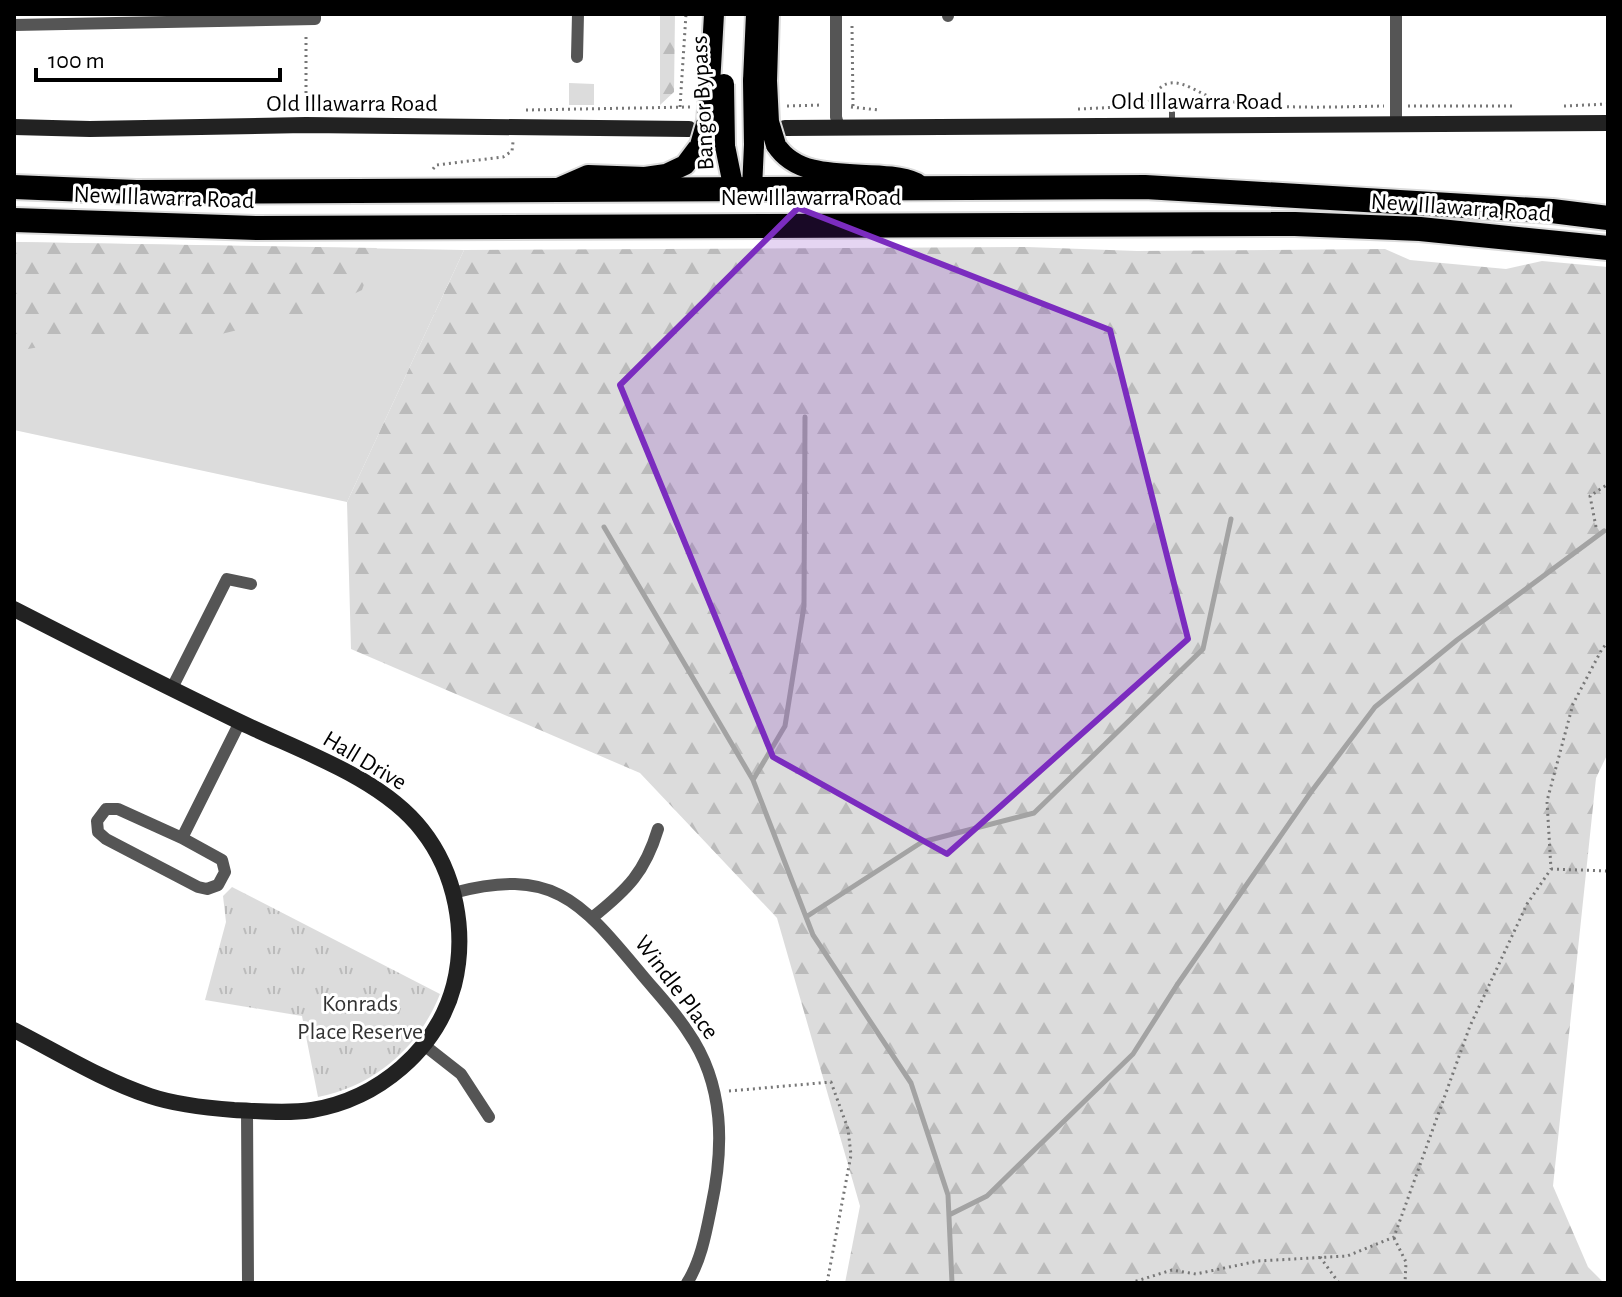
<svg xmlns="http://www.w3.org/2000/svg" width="1622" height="1297" font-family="'Alegreya Sans',sans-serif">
  <defs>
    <pattern id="forest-firs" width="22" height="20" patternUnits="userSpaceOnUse" patternTransform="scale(2)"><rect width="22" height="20" fill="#dcdcdc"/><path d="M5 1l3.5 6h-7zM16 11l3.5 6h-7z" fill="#bbb"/></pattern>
    <pattern id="park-tufts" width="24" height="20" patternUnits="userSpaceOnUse" patternTransform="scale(2)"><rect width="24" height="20" fill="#dcdcdc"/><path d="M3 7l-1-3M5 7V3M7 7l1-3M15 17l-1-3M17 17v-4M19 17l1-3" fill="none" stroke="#bbb"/></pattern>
  </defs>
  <rect width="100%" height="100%" fill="#fff"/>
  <path fill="#dcdcdc" d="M569 83 594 84V105H569Z
    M14 242 464 250 347 502 14 430Z"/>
  <path fill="url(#forest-firs)" d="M660 14H675L674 92 660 105Z
    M14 243V242L377 248 362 290 320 310 209 337H98L16 351Z
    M1027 247 1137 251 1385 249 1410 260 1506 269 1542 261 1608 267V753L1596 778 1553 1186 1588 1267 1604 1283H845L860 1206 777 918 640 773 351 649 347 502 464 250Z"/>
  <path fill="url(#park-tufts)" d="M232 887 440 994C419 1047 375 1086 318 1097L302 1016 205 1000 226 922 223 896Z"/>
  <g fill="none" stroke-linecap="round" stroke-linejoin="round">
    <path stroke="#a3a3a3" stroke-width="5" d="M604 527 753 780 813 935 911 1083 948 1195 952 1283
      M753 780 785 726 804 606 805 417
      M806 917 922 842 1034 813 1203 649 1231 519
      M949 1215 987 1196 1133 1054 1177 985 1311 792 1375 707 1457 640 1604 531"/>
    <g stroke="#dbdbdb" stroke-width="24">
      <path id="primary" d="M753 81 756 14
        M767 81 769 14
        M710 85 714 14
        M776 145C804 189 877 165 917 183
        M725 146 734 190
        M556 189 588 175 645 177 666 174 685 165 700 145
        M752 189 754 145"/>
    </g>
    <g stroke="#dbdbdb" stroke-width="28">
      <path id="highway" d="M14 187 136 192 1145 187 1552 211 1608 218
        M14 220 257 228 1295 224 1420 229 1608 248"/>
    </g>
    <path stroke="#777" stroke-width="3" stroke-dasharray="2 4" stroke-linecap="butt" d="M852 26 853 106
      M787 106 823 105
      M1408 106H1516
      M1564 106 1608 104
      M680 107 686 14
      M851 107 879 110
      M1078 109 1143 106C1155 100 1155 86 1170 83 1186 81 1202 96 1217 99 1272 110 1328 107 1384 106
      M526 110 690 107
      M306 111V35
      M433 169 436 165 503 157 512 151 513 142
      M1596 527 1590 496 1608 484
      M1551 869 1608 871
      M729 1091 831 1082 848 1129 851 1155 827 1283
      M1394 1238 1406 1262 1405 1283
      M1320 1257 1339 1283
      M1130 1283 1172 1270 1196 1274 1258 1261 1347 1256 1394 1237 1470 1026 1527 904 1551 869 1547 801 1573 704 1602 649 1608 642"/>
    <path stroke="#555" stroke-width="6" d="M1172 103V123"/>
    <path stroke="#555" stroke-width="12" d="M836 14V117L839 128
      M948 14V16
      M14 25 315 19V14
      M577 57 578 14
      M1396 124V14
      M172 688 227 579 251 584
      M182 838 118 809H106L97 821 98 832 106 839 198 887 207 889 218 885 225 872 222 860 182 838 240 722
      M453 893C551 867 579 899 638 970 655 991 674 1010 688 1032 725 1085 724 1148 711 1208 706 1233 701 1261 687 1283
      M593 917C628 889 645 872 658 829
      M424 1045 461 1074 489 1117
      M247 1110 248 1283"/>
    <path stroke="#222" stroke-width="16" d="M14 127 90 129 306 125 689 129
      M785 128 1608 123
      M14 609C90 648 165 686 242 723 300 751 382 778 422 830 456 873 467 933 454 985 437 1050 378 1099 312 1110 286 1114 260 1111 234 1110 206 1108 177 1105 150 1096 104 1081 57 1052 14 1030"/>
    <use href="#primary" stroke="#000" stroke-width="20"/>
    <use href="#highway" stroke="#000" stroke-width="24"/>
    <g stroke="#dbdbdb" stroke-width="24" stroke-linecap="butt">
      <path id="primary-bridge" d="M753 81 754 145
        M767 81 769 122 776 145
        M724 84 725 146
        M700 145 707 121 710 85"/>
    </g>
    <use href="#primary-bridge" stroke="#000" stroke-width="20"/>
  </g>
  <path fill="#7b2cbf" fill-opacity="0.2" stroke="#7b2cbf" stroke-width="6" stroke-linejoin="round" d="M798 208 1110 330 1188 639 947 854 773 757 620 385Z"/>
  <g text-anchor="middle" stroke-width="6" stroke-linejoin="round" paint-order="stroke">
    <g font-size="24" fill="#000" stroke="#fff">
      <text x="1197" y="109">Old Illawarra Road</text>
      <text x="352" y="111">Old Illawarra Road</text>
      <text transform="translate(702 103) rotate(-93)" y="8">Bangor Bypass</text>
      <text transform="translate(164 197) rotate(2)" y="8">New Illawarra Road</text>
      <text x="811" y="205">New Illawarra Road</text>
      <text transform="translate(1461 207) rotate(4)" y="8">New Illawarra Road</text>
      <text transform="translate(365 760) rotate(31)" y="8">Hall Drive</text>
      <text transform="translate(677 987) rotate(53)" y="8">Windle Place</text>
    </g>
    <g font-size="24" fill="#333" stroke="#fff">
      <text x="360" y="1011">Konrads<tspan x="360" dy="28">Place Reserve</tspan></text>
    </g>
  </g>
  <rect width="1622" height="1297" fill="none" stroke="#000000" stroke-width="32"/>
  <path d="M36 68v12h244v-12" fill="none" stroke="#000000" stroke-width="4"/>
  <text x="48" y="68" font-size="24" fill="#000000" stroke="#ffffff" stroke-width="6" paint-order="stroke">100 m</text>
</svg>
